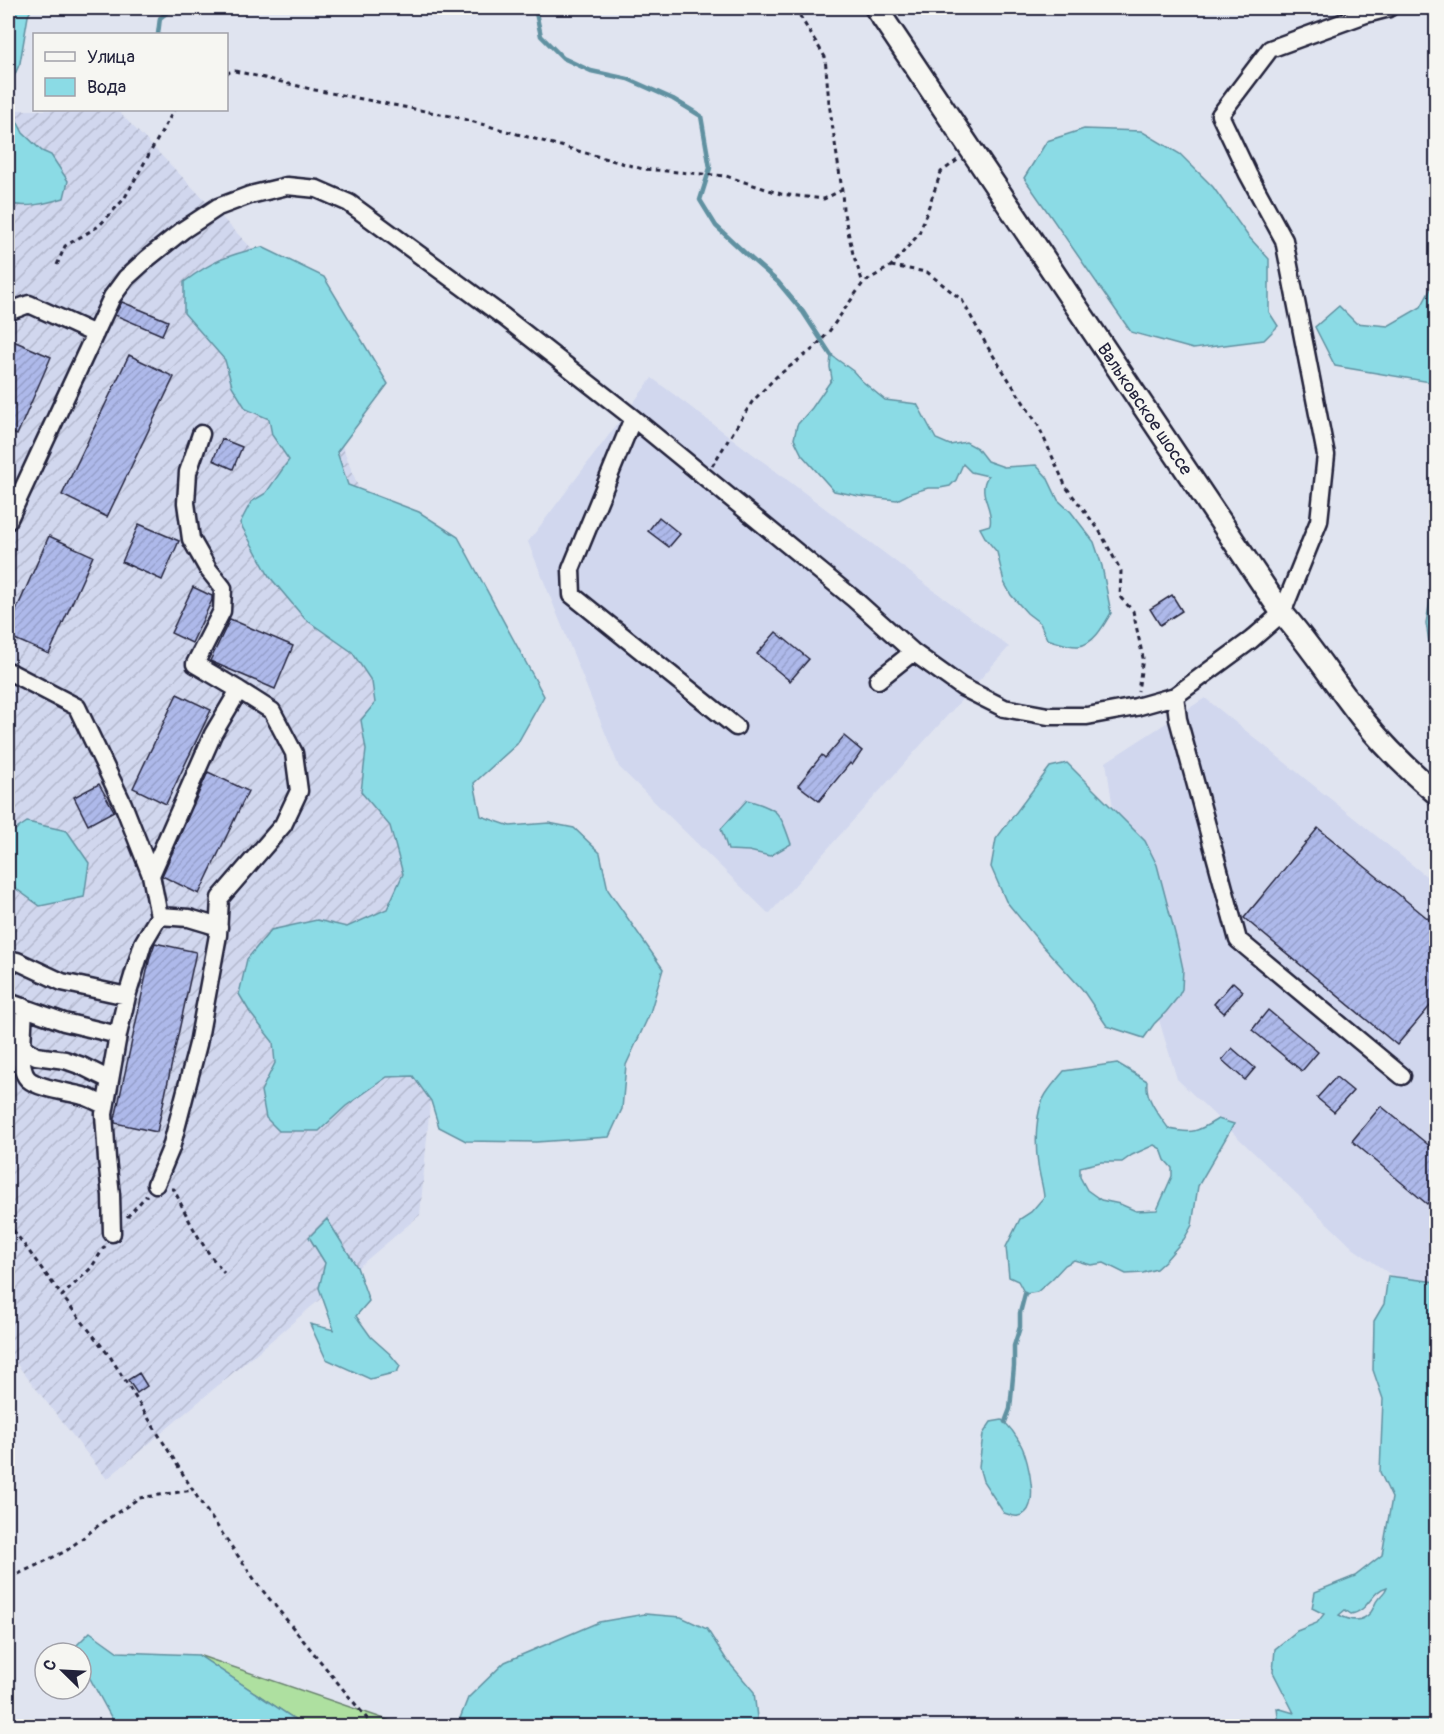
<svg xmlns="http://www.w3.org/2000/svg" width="1444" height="1734" font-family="Pangolin,sans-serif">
  <defs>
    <pattern id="industrial-furrows" width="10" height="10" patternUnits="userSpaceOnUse" patternTransform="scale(1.5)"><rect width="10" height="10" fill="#d1d7ee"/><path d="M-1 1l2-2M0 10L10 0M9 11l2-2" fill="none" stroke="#b3b8cd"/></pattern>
    <pattern id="building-hatch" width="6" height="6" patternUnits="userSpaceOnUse" patternTransform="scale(1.5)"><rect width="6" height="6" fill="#aeb9ea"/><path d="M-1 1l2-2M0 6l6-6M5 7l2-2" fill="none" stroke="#959fca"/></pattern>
  </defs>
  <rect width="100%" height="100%" fill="#e0e4f0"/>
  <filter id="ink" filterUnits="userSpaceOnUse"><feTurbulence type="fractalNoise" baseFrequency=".0167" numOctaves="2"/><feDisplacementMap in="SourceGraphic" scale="12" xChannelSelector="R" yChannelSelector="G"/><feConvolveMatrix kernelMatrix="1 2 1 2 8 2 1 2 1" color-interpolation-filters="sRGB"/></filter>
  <g filter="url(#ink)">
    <path fill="#d1d7ee" d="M652 378 1009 647 769 914 619 767 528 542Z
      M1205 698 1436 884V1306L1354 1249 1177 1079 1131 928 1106 762Z"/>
    <path fill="url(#industrial-furrows)" d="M8 110H117L274 271 379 540 464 728 420 1215 107 1479 8 1353Z"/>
    <path fill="#aee0a0" stroke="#68816e" stroke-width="1.5" d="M198 1655 405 1726H305Z"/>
    <path fill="#8bdbe5" stroke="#6191a1" stroke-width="1.5" fill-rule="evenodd" d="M8 8H32L28 16 20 63 9 87V105L23 133 42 151 51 155 68 181 64 198C47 203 25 209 8 203Z
      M1084 129 1141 131 1180 154 1213 187 1248 236 1269 259V312L1278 326 1264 340 1193 349 1131 332 1024 178 1047 141Z
      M262 247 324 277 388 384 337 452 348 485 419 512 458 537 544 696 517 744 474 783 481 816 510 826 549 823 574 828 600 853 608 890 663 969 650 1013 626 1065 622 1109 609 1137 536 1142 466 1141 439 1127 431 1101 413 1076 387 1077 346 1106 319 1131H279L266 1118 261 1091 275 1063 273 1042 251 1014 239 994 247 959 271 930 317 920 347 927 387 909 403 874 390 826 361 792 366 750 361 720 375 703 372 682 352 652 305 619 269 576 240 523 251 502 266 493 289 460 272 435 269 419 246 409 232 386 225 360 184 313V282C212 261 228 255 262 247Z
      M1436 279V371L1430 382 1335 366 1315 327 1339 306 1356 323 1388 326 1421 307Z
      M831 355 853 371 862 381 885 400 917 404 936 439 950 445 966 442 977 448 987 461 1004 467 1036 465 1047 477 1058 500 1071 512 1094 542 1102 566 1111 613C1104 625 1094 644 1079 646 1069 647 1057 642 1047 639L1040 623 1027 613 1011 595 1004 582 997 552 986 539 980 528 990 525C994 507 976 494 988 476L971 472 963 464 956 480 950 486 940 488H928L911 493 897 500 859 496 834 491 802 455 794 439 797 425 812 408 832 379 830 367Z
      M1436 567V685L1426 623Z
      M1067 763 1145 841 1157 865 1177 941 1183 969 1182 989 1178 997 1166 1012 1154 1024 1144 1038 1107 1026 1082 989 1041 944 1006 901 991 867 996 839 1050 767Z
      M747 800C780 809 780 813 791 844L770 856 749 851 728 850 721 829Z
      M27 822 67 831 89 863 84 897 40 906 8 883V835Z
      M1117 1063 1147 1081C1145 1099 1159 1115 1169 1129 1193 1134 1197 1132 1218 1119L1234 1124 1198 1186 1192 1225 1184 1239 1166 1260 1156 1269 1143 1273 1126 1274 1104 1263 1091 1265 1074 1260 1065 1265 1052 1279 1037 1292 1025 1294 1018 1281 1009 1277 1006 1247 1020 1219 1031 1212 1044 1197C1043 1185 1039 1175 1038 1164 1035 1145 1035 1110 1046 1094 1051 1086 1058 1078 1064 1071ZM1154 1145 1161 1149 1165 1160 1172 1168V1176L1157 1210 1136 1211 1120 1204 1101 1200 1087 1190 1080 1177V1167L1101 1162H1122L1132 1155Z
      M327 1219 357 1267 369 1301 356 1316 371 1337 390 1354 400 1366 397 1372 370 1379 326 1359 310 1324 334 1330 319 1288 325 1263 309 1237Z
      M1388 1276 1436 1282V1726H1279L1277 1708 1294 1713 1273 1672 1275 1649 1297 1631 1317 1623 1324 1614 1312 1608 1315 1592 1355 1576 1382 1555 1392 1498 1380 1472 1383 1399 1373 1370 1374 1321 1384 1304ZM1387 1587C1385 1593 1382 1594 1378 1599 1375 1602 1374 1608 1371 1612 1362 1623 1350 1621 1339 1615L1345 1610 1351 1614C1369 1611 1371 1591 1387 1587Z
      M1002 1420C1011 1427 1017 1437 1022 1447 1028 1460 1042 1513 1018 1516 1014 1517 1008 1514 1004 1513L983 1481 979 1467 983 1434 991 1422Z
      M645 1614 681 1617 707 1629 726 1659 754 1692 758 1726H457L468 1698 505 1662 599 1622Z
      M90 1632 118 1652 198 1655 305 1726H116L81 1662V1653H76L74 1648Z"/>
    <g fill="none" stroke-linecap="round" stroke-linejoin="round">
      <path stroke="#6191a1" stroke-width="4.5" d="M535 8 541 36 563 58 591 71 628 79 673 99 701 116 710 168 700 200 716 226 746 254 778 282 803 312 831 355
        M158 34 160 18 173 8
        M1005 1422 1010 1409 1014 1366V1346L1020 1327V1313L1025 1294"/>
    </g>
    <path fill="url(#building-hatch)" stroke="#22223b" stroke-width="1.5" d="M122 302 168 321 162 335 115 315Z
      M11 340 51 357 17 435 8 431V349Z
      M129 355 174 377 107 517 62 495Z
      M222 439 242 447 233 469 213 460Z
      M659 517 680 534 669 547 648 531Z
      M139 524 179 541 162 580 122 562Z
      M49 536 93 556 49 654 8 636V629Z
      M193 587 212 596V600L192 643 171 633Z
      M1172 595 1182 611 1160 625 1150 609Z
      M230 619 293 646 275 689 210 661Z
      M776 632 809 659 790 681 757 654Z
      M177 694 211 710 166 804 133 788Z
      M844 736 862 751 852 765 850 763 819 801 798 785 822 755 825 758Z
      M208 772 248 791 199 894 162 876Z
      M99 784 114 811 88 825 74 797Z
      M1318 828 1437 926V998L1397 1045 1244 918Z
      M155 943 196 952 157 1132 115 1123V1119L150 957Z
      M1233 982 1243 991 1224 1013 1214 1004Z
      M1268 1010 1318 1052 1302 1071 1252 1030Z
      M1232 1048 1255 1068 1245 1080 1222 1060Z
      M1336 1077 1353 1091 1334 1112 1317 1098Z
      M1381 1106 1437 1152V1192L1427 1204 1352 1141Z
      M139 1373 147 1386 137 1393 128 1380Z"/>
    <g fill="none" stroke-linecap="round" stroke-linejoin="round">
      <g stroke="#22223b" stroke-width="21">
        <path id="minor" d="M8 312 29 304 95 334
          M633 418 571 569 572 595 736 727
          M201 434 188 472 186 503 191 539 208 569 223 588 222 611 195 664 239 690
          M8 521 112 297 126 278 148 258 183 230 218 207 250 195 287 186 317 189 349 203 504 317 633 418 854 599 913 652 962 687 1004 708 1048 716H1087L1136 707 1175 696 1251 640 1282 613 1319 521 1326 455 1284 240 1248 174 1220 115 1270 49 1366 14 1389 8
          M8 671 77 707 123 804 151 875 159 916
          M878 680 913 652
          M1175 696 1178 719 1238 940 1402 1076
          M151 875 213 734 239 690 272 711 294 753 299 791 283 825 220 898 218 935 198 1044 171 1148 156 1184
          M8 959 17 961 62 982 127 996 118 1035 64 1022 8 1002
          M127 996 143 943 159 916 189 918 219 927
          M24 1007 22 1047 36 1056 65 1060 82 1066 110 1080
          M22 1047C22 1057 20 1071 28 1079 39 1089 70 1092 83 1096 91 1098 98 1102 105 1106
          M112 1233 111 1195 107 1159 104 1114 118 1035"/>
      </g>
      <g stroke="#22223b" stroke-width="26">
        <path id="major" d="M876 8 1282 613C1312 647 1336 686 1365 722 1386 748 1411 772 1436 793"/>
      </g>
      <path stroke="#22223b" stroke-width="3" stroke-dasharray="4.5 4.5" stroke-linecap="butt" d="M795 8 825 57 829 103 842 190 843 209 853 254 863 283
        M226 73 235 71 315 90 456 117 643 169 726 176 781 194 824 199 842 190
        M57 265 65 246 99 226 124 199 174 110
        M891 266 927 272 962 300 987 346 1038 425 1066 487 1099 530 1121 571 1120 597 1133 611 1143 658 1138 691
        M712 466 752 402 776 377 813 349 828 333 863 283 891 266 919 234 941 172 959 159
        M171 1189H174C188 1220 202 1247 224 1273
        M127 1217 147 1195
        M8 1223 62 1296
        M105 1246 91 1268 62 1296 111 1358 199 1500 259 1586 373 1726
        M10 1578 66 1551 99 1525 139 1498 193 1490"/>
      <use href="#minor" stroke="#f6f6f2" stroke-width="16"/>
      <use href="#major" stroke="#f6f6f2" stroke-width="21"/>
    </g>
  </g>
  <g text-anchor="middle" stroke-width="4.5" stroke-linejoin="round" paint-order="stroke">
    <g font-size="18" fill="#22223b" stroke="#f6f6f2">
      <text transform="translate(1145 409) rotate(56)" y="6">Вальковское шоссе</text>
    </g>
  </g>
  <rect width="1444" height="1734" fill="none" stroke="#f6f6f2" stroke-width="30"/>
  <rect x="15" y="15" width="1414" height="1704" fill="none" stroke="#22223b" stroke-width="2" filter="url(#ink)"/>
  <rect x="33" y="33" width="195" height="78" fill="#f6f6f2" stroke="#a1a1a9" stroke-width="1.5"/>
  <rect x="45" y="52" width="30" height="9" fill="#f6f6f2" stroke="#a1a1a9" stroke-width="1.5"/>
  <text x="87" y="63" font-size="18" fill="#22223b">Улица</text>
  <rect x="45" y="78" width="30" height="18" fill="#8bdbe5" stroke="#a1a1a9" stroke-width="1.5"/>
  <text x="87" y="93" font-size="18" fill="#22223b">Вода</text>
  <g transform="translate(63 1671) rotate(294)"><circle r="28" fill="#f6f6f2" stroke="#a1a1a9" stroke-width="1.5"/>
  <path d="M0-4.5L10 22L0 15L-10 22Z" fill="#22223b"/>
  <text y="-9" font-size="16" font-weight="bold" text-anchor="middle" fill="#22223b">С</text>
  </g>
</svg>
